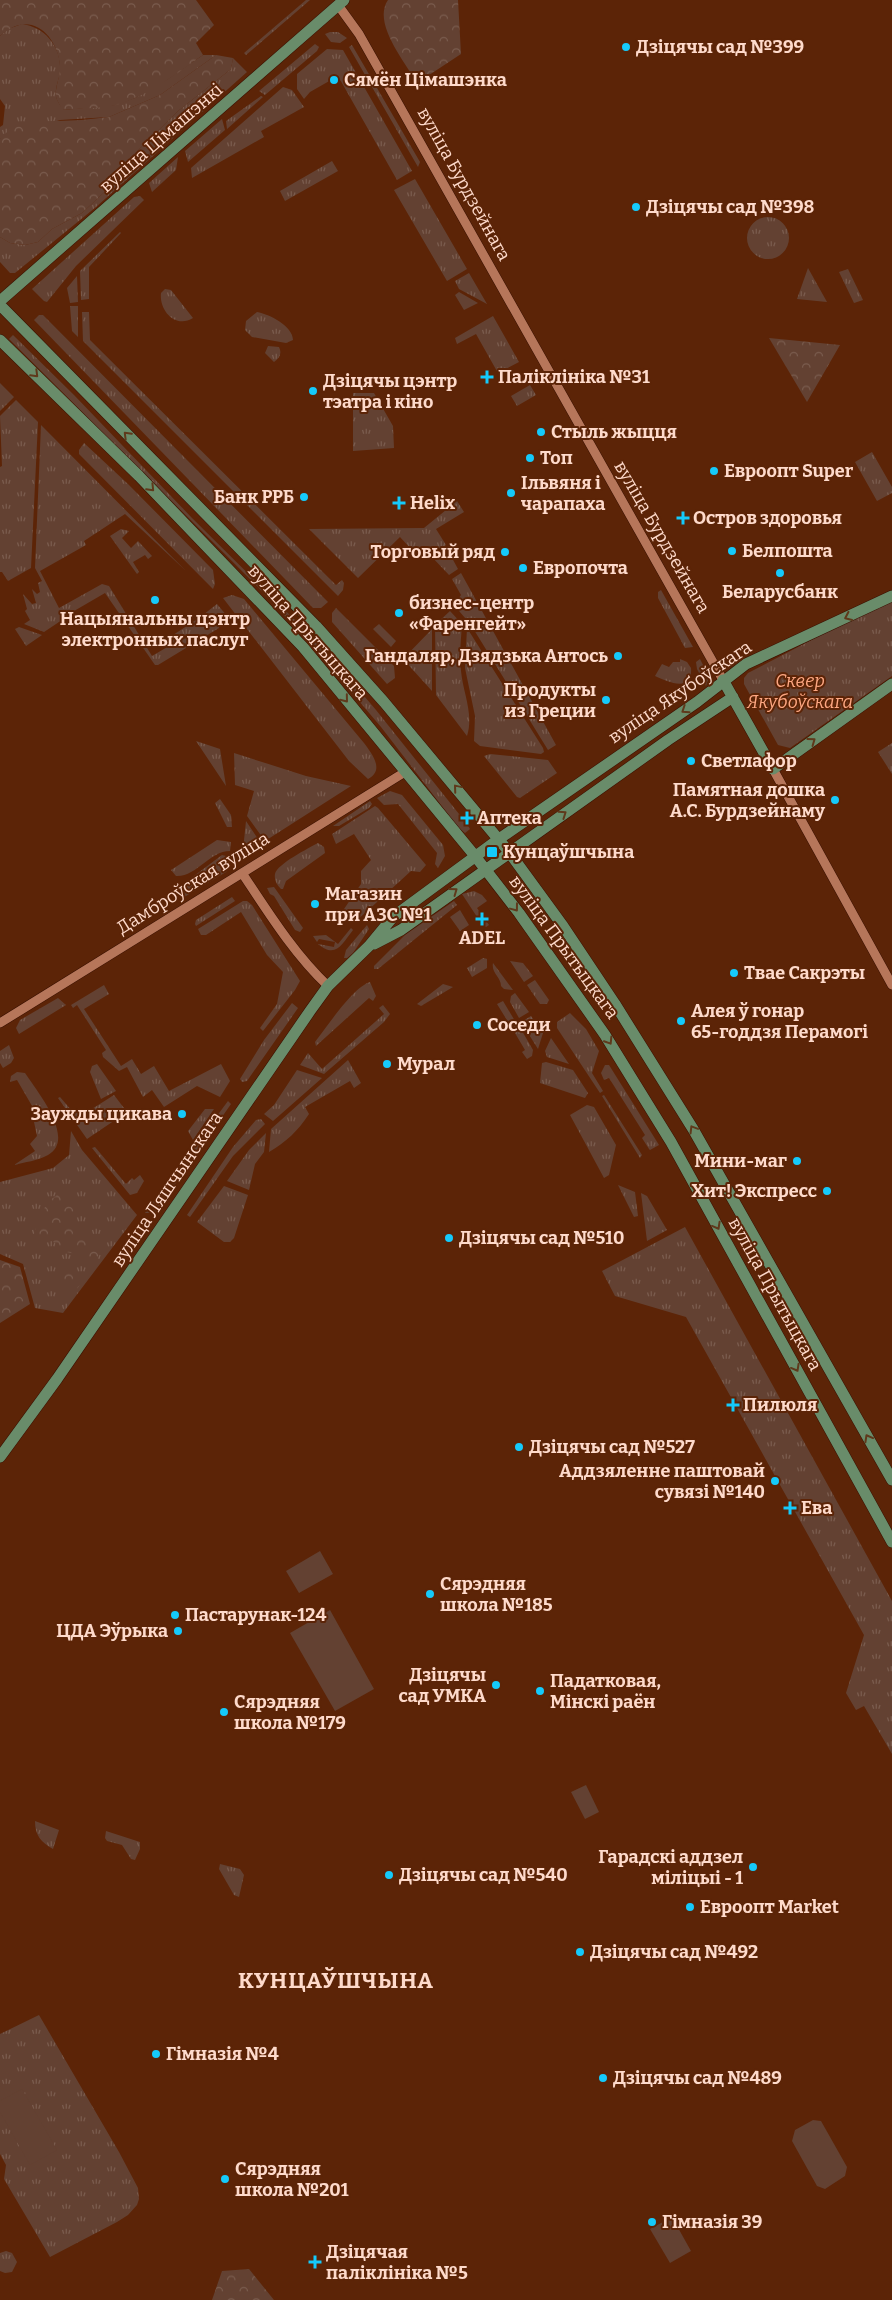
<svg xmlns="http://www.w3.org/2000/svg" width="892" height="2300" font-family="Bitter,serif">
  <defs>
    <pattern id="grass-tufts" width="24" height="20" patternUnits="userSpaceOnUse" patternTransform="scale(1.25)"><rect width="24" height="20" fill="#634132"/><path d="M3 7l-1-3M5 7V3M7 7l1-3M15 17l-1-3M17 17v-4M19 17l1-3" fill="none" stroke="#7a5c4e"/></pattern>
    <pattern id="forest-crowns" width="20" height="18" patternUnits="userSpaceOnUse" patternTransform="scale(1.25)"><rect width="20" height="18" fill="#634132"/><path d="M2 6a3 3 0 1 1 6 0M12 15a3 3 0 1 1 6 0" fill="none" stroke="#7a5c4e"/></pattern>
  </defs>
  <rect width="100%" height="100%" fill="#5c2407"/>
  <path fill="url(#grass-tufts)" d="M306 0H310L246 55 244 53Z
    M22 24C45 27 62 47 60 72 59 79 55 88 56 95 56 100 61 106 63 110L115 105 135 98 168 79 203 55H216L160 95 109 117 60 120 0 139V127L3 125 5 106 0 99V36L8 29Z
    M330 32H338L347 38 340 43 331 42 325 34Z
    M315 44 319 47 317 51 265 95 259 91Z
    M352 45 420 162 418 167 349 47Z
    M327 49 343 50 412 171 397 180 338 76 310 92 304 99 297 89V74Z
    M233 58 247 72 96 207 15 273H10L0 262V237L10 243 25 245 38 242 52 229 82 213 112 185 119 169 178 111 231 69Z
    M283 87 292 90 304 107 261 131 264 137 192 178 191 168Z
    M261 96 263 97 227 129 226 121Z
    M222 119 225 130 188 162 185 151Z
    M178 157 176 170 152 192 149 183Z
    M332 161 338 171 285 201 280 191Z
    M415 179 467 269 447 281 394 190Z
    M140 196 144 200 76 266 47 302 44 301 32 289 134 197Z
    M747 238a21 21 0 1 1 42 0a21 21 0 1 1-42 0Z
    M120 232 121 233 89 267V299L81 300 80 271Z
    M808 268 827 302 797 299Z
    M848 269 863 300 854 303 839 272Z
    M469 273 487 304 459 289 455 281Z
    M77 276 78 302 70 303 67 288Z
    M165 289 171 290 193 318C175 329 159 310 161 293Z
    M459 292 478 303 464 310 455 295Z
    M70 306H78V337L72 331Z
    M82 312H89L90 340 336 585 342 580 344 583 343 590 338 596 83 341Z
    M257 312C269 314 293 326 293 340L286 343 252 337 245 330 246 321Z
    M39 315H43L328 602 321 608H313L34 320Z
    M493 316 519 362 498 373 476 334 457 344 455 338Z
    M13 335 74 395 192 518 325 650 376 710 467 824 470 829 465 833 458 827 381 727 308 641 255 584 9 339Z
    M268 346 279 347C282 353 280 358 274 362L265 353Z
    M0 383 14 397 0 411Z
    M530 385 536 395 517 406 511 396Z
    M353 393H374L393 426 394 448 353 451Z
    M16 400 38 422 31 568 8 581 2 572H0V467L2 466 0 416Z
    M41 425 186 571 125 514 84 541 86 545 40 571 59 608 102 584 109 586 152 656 169 646 168 640 170 637 199 618 217 604 227 616 218 624 219 628 158 665H155L105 593 62 618V620L44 632 24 624 30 620 25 611 27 609 23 594 32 604 36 603 32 589 37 594 40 592 38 583 42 581 35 568Z
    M84 443 128 484 213 570 215 584 213 589 79 454V450Z
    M872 452 892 487V493L877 501 855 462Z
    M457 501 464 512 436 529 446 545 430 555 422 548 414 547 411 549 400 537 358 578 309 529 424 528Z
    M121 529 129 531 122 538 131 548 138 541 152 556 148 559 145 555 133 562 139 572 137 574 110 536Z
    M446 547 458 569 449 575 431 556Z
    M461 573 556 745 548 750 471 625 454 605 461 595 452 579Z
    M661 590 693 647 685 648 658 598V592Z
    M232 595 244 599 364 743C372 754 385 770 368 779L349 761 223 598Z
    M892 598V676L790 748 778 745 744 684V678L748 673Z
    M336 608 394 666 395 678 387 684 332 622V613Z
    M450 611 462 624C461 640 459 656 461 671 463 693 474 714 467 736L436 695 435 625Z
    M379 624 396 641 391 647 373 629Z
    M19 627 42 635 26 646 15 629Z
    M467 628 543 748 544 752 541 754 480 746 474 741 475 716 465 668Z
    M432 629V691L403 659Z
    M680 659 687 662 691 668C693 693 668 682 655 676L662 664 669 667 673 662H680Z
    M700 659 709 677 706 686 697 669 696 662Z
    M196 741 220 749 226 786Z
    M892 743V774L878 752Z
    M234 753 306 776 351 786 265 841 247 816 254 791 235 785Z
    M490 754 548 760 557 773 520 798 517 797 484 756Z
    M390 791 402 795 443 845 445 856 438 868 435 864 437 853 398 804 384 805 377 798Z
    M220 799 231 815 232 827H227L215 803Z
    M370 801 372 804 369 808 339 826H333Z
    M375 806 378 808 426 865 420 872 411 871 354 923 342 912 361 884V871L371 860 354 834 336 844 332 834Z
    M246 821 260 842 251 848 243 850Z
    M217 840 231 842 230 851C209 851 197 877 176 876L171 870Z
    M318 843 324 847 325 853 286 881 283 889H281C277 885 274 880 275 874 277 864 309 848 318 843Z
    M222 855 230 857V867L226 872 181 899 175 890Z
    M274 887 303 928 300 932 295 930 274 896 270 894 267 888Z
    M474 891 482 895 487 901 477 908 489 925 486 927 483 926 462 894Z
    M232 897 235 901 196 926 195 924 196 920Z
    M243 901H247L252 905 300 981 295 990 263 1031 260 1028 277 1004 283 972 267 955 241 912 206 935H201L198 929Z
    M454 901 457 905 378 969H374V966L405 935Z
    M460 910 469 925 460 931 450 917Z
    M367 925 369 929 353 953 347 958H344L346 950Z
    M351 928 353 930C342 944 336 959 318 944L334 947 335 942 319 939 317 942 313 936 326 935 338 944Z
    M483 958 487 959V968L472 977 467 968Z
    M510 961 523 963 533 976 524 982Z
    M493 963 513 990 504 989 501 986C501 977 491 973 493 963Z
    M535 980 549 1000 547 1004H540L527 985Z
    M370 982 376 996 373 1001 369 998 316 1046 315 1042C327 1027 353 987 370 982Z
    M443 984 453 987 421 1006 417 1004Z
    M104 985 109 994 84 1009 121 1066 132 1059 141 1074 154 1066 169 1091 221 1064 230 1081 220 1097 197 1086 164 1107 152 1090 143 1097 127 1067 119 1071 103 1057 102 1053 106 1050 77 1005 73 1008 71 1005Z
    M515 993 529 1012 519 1018 510 1002 511 996Z
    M58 998 66 1005 19 1034 16 1028 20 1020Z
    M503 1001 515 1021 510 1025 497 1004Z
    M292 1003 298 1008 247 1081 242 1082 240 1079 264 1040Z
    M383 1005 390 1014 384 1022 324 1074 300 1065 308 1053 322 1069 384 1014 379 1008Z
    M570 1013 586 1029 599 1051 592 1073 603 1091 600 1093 557 1028V1022Z
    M531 1016 543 1033 538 1049 521 1022Z
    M518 1024 533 1050 532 1056 527 1059 522 1052 525 1050 512 1028Z
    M551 1038 569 1064 547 1057 545 1051Z
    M9 1045 14 1058 11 1063 3 1068 0 1063V1051Z
    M348 1060 361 1083 354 1088 350 1081 305 1107 309 1114C298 1131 286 1142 269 1152L271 1129Z
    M546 1062 573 1070 588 1093 585 1098 540 1083 542 1063Z
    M97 1064 116 1091 101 1099 90 1072 92 1066Z
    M605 1065H609L659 1145 650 1150 649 1149 642 1138 645 1135 609 1078 604 1080 601 1073Z
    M297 1070 322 1078 273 1121 264 1114 274 1105Z
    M17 1072 25 1073C36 1090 77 1139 48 1155 37 1161 25 1162 14 1165L35 1151 30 1144 37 1136 34 1122 39 1118 17 1080 10 1082 11 1076Z
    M114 1095 127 1112 87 1139 58 1098 60 1097 72 1111 84 1114Z
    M604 1095 642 1155 640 1158 602 1096Z
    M228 1101 231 1104 155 1213H145Z
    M587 1105 594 1107 616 1145 609 1175 604 1178 570 1115Z
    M205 1109H214L193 1140 188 1131Z
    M261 1119 265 1124 233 1156 190 1217 187 1215 233 1147 256 1120Z
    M71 1131 82 1150 137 1215 63 1313 35 1308 23 1264 0 1254V1182L53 1168 69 1155Z
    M266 1133 264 1152 255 1164 249 1190 227 1181 249 1150Z
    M95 1147 126 1184 132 1178 134 1180 140 1175 144 1181 137 1193 130 1195 92 1148Z
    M618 1185 635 1192 638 1216 634 1217Z
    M224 1186 248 1195 234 1238 230 1242H224L197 1222Z
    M641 1193 647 1196 667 1230 647 1241Z
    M685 1227 892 1601V1754L864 1706 856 1710 846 1693 864 1635 686 1317 615 1296 602 1271Z
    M35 1821 59 1830 53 1849C41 1842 35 1836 35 1821Z
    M106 1831 140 1842V1849L135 1860 131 1859 122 1845 107 1841 105 1838Z
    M220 1864 240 1869 244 1875 239 1897 234 1895 219 1869Z
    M39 2015 119 2152 138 2188 139 2199 137 2205 128 2215 117 2222 50 2257 4 2179 6 2165 0 2154V2034Z
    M6 2251 12 2253 17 2262 12 2272 5 2273 0 2271V2253Z"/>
  <path fill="url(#forest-crowns)" d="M0 0H196L214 25 196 43 203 55C176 74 148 96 116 105 100 109 80 108 62 110 61 106 56 100 56 96 55 87 60 77 60 68 60 52 50 30 32 25 19 22 9 28 0 36Z
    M388 0H458L461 54 417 83C405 62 372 23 388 0Z
    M216 55 233 58 231 69 178 111 119 169 112 185 82 213 52 229 38 242 25 245 10 243 0 237V139L10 129 32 122 81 120 109 117 160 95Z
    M769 338 840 345 807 402Z
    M61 1190C81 1193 75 1204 75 1218 76 1223 78 1229 80 1234L98 1245 100 1254 95 1263 85 1256 67 1252 52 1241 41 1240 34 1236C35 1224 44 1213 47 1201L55 1197Z
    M0 1260 20 1267 30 1304 0 1323Z
    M59 1280a11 11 0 1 1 22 0a11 11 0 1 1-22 0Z
    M249 2269 274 2300H212L222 2271Z"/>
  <path fill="#634132" d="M320 1551 333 1574 299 1593 286 1571Z
    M330 1610 374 1689 335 1711 290 1633Z
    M586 1785 599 1812 585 1819 571 1792Z
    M22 2089 57 2150 30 2165 0 2112V2101Z
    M813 2120 821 2121 847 2167 845 2176 825 2189 817 2186 792 2141 795 2130Z
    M672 2217 691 2251 670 2263 650 2229Z"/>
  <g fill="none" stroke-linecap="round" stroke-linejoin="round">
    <g stroke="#391000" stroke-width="10">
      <path id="minor" d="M338 5 359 34 723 680
        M773 769 892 985
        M242 873C268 912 294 954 328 986
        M0 1023 405 772"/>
    </g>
    <g stroke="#391000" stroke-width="12">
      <path id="major" d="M0 301 344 0
        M0 305 316 626 384 702 509 852 563 926 615 1004 693 1129 892 1480
        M0 340 139 476 303 647 475 856 519 913 605 1035 671 1142 892 1542
        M723 680 773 769 892 684
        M374 944 401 930 668 740 733 697
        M0 1457 57 1379 310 1011 328 986 369 946 393 917 499 839 697 702 746 664 892 596"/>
    </g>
    <use href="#minor" stroke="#b6765a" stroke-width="9"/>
    <use href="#major" stroke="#698c6a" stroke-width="11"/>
  </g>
  <defs><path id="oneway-chevron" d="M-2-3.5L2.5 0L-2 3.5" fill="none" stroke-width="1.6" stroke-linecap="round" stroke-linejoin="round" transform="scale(1.25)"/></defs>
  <g stroke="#5f391b">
    <use href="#oneway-chevron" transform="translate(35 374) rotate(45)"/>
    <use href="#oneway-chevron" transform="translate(127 435) rotate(-135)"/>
    <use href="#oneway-chevron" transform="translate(151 488) rotate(46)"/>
    <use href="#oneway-chevron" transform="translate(848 617) rotate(155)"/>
    <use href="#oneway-chevron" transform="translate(345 699) rotate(51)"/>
    <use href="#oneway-chevron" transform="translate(685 710) rotate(146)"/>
    <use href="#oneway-chevron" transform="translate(812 741) rotate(-36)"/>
    <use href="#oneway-chevron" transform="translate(457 788) rotate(-130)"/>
    <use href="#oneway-chevron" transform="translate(563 814) rotate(-35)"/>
    <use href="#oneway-chevron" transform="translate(454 891) rotate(-36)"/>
    <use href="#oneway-chevron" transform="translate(515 908) rotate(53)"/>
    <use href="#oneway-chevron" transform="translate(609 1041) rotate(58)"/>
    <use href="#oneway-chevron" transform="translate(693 1129) rotate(-121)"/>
    <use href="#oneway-chevron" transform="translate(717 1226) rotate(61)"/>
    <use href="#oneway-chevron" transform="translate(796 1368) rotate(61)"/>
    <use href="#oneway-chevron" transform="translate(868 1438) rotate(-119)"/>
  </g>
  <g fill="#15cafb" stroke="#5c2407" stroke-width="2">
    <circle cx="626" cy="47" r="5"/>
    <circle cx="334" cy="80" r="5"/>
    <circle cx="636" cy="207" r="5"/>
    <path d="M484.5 369.5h5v5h5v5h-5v5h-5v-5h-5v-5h5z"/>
    <circle cx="313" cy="391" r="5"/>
    <circle cx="541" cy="432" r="5"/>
    <circle cx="530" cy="458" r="5"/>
    <circle cx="714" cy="471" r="5"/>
    <circle cx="511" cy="493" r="5"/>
    <circle cx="304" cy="497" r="5"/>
    <path d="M396.5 495.5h5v5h5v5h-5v5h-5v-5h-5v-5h5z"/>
    <path d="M680.5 510.5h5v5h5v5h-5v5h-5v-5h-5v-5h5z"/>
    <circle cx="732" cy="551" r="5"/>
    <circle cx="505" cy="552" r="5"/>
    <circle cx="523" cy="568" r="5"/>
    <circle cx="780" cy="573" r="5"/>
    <circle cx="155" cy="600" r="5"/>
    <circle cx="399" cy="613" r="5"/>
    <circle cx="618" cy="656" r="5"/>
    <circle cx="606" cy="700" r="5"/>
    <circle cx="691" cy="761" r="5"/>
    <circle cx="835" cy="800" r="5"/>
    <path d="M464.5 810.5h5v5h5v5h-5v5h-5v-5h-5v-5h5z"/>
    <rect x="486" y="846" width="12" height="12" rx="2.5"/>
    <circle cx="315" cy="904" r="5"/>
    <path d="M479.5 911.5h5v5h5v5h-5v5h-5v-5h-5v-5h5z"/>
    <circle cx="734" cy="973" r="5"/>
    <circle cx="681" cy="1021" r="5"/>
    <circle cx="477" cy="1025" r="5"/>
    <circle cx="387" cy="1064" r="5"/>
    <circle cx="182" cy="1114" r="5"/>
    <circle cx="797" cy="1161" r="5"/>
    <circle cx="827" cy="1191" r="5"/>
    <circle cx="449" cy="1238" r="5"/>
    <path d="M730.5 1397.5h5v5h5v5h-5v5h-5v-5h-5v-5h5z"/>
    <circle cx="519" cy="1447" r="5"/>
    <circle cx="775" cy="1481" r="5"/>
    <path d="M787.5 1500.5h5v5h5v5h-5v5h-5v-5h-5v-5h5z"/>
    <circle cx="430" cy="1594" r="5"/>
    <circle cx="175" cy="1615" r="5"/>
    <circle cx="178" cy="1631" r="5"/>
    <circle cx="496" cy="1685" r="5"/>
    <circle cx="540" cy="1691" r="5"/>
    <circle cx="224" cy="1712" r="5"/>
    <circle cx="753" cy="1867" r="5"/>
    <circle cx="389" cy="1875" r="5"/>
    <circle cx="690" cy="1907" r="5"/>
    <circle cx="580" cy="1952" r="5"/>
    <circle cx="156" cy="2054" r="5"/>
    <circle cx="603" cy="2078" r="5"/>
    <circle cx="225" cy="2179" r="5"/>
    <circle cx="652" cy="2222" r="5"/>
    <path d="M312.5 2254.5h5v5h5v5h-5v5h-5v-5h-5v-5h5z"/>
  </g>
  <g text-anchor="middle" stroke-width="4" stroke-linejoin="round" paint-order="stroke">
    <g font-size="18" font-weight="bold" fill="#fedacb" stroke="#5c2407" text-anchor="start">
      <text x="636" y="53">Дзіцячы сад №399</text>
      <text x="344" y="86">Сямён Цімашэнка</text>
      <text x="646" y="213">Дзіцячы сад №398</text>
      <text x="498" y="383">Паліклініка №31</text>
      <text x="323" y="387">Дзіцячы цэнтр<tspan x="323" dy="21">тэатра і кіно</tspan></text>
      <text x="551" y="438">Стыль жыцця</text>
      <text x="540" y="464">Топ</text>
      <text x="724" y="477">Евроопт Super</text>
      <text x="521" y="489">Ільвяня і<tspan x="521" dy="21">чарапаха</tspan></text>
      <text x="294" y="503" text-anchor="end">Банк РРБ</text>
      <text x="410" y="509">Helix</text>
      <text x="693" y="524">Остров здоровья</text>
      <text x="742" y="557">Белпошта</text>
      <text x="495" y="558" text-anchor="end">Торговый ряд</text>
      <text x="533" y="574">Европочта</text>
      <text x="780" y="598" text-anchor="middle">Беларусбанк</text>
      <text x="409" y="609">бизнес-центр<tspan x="409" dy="21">«Фаренгейт»</tspan></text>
      <text x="155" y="625" text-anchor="middle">Нацыянальны цэнтр<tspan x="155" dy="21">электронных паслуг</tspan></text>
      <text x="608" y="662" text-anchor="end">Гандаляр, Дзядзька Антось</text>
      <text x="596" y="696" text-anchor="end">Продукты<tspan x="596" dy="21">из Греции</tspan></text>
      <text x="701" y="767">Светлафор</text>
      <text x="825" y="796" text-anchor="end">Памятная дошка<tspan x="825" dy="21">А.С. Бурдзейнаму</tspan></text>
      <text x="477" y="824">Аптека</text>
      <text x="503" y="858">Кунцаўшчына</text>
      <text x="325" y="900">Магазин<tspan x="325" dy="21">при АЗС №1</tspan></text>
      <text x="482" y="944" text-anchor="middle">ADEL</text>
      <text x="744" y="979">Твае Сакрэты</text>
      <text x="691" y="1017">Алея ў гонар<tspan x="691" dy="21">65-годдзя Перамогі</tspan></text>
      <text x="487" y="1031">Соседи</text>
      <text x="397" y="1070">Мурал</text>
      <text x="172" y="1120" text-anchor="end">Заужды цикава</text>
      <text x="787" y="1167" text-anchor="end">Мини-маг</text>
      <text x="817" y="1197" text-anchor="end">Хит! Экспресс</text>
      <text x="459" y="1244">Дзіцячы сад №510</text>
      <text x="743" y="1411">Пилюля</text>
      <text x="529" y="1453">Дзіцячы сад №527</text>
      <text x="765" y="1477" text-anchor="end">Аддзяленне паштовай<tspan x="765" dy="21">сувязі №140</tspan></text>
      <text x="801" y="1514">Ева</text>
      <text x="440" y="1590">Сярэдняя<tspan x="440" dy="21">школа №185</tspan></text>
      <text x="185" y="1621">Пастарунак-124</text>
      <text x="168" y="1637" text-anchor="end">ЦДА Эўрыка</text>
      <text x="486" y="1681" text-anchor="end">Дзіцячы<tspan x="486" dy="21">сад УМКА</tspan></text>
      <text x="550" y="1687">Падатковая,<tspan x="550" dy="21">Мінскі раён</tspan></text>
      <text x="234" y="1708">Сярэдняя<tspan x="234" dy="21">школа №179</tspan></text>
      <text x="743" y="1863" text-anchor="end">Гарадскі аддзел<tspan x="743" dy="21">міліцыі - 1</tspan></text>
      <text x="399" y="1881">Дзіцячы сад №540</text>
      <text x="700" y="1913">Евроопт Market</text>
      <text x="590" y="1958">Дзіцячы сад №492</text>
      <text x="166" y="2060">Гімназія №4</text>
      <text x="613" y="2084">Дзіцячы сад №489</text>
      <text x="235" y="2175">Сярэдняя<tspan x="235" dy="21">школа №201</tspan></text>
      <text x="662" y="2228">Гімназія 39</text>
      <text x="326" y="2258">Дзіцячая<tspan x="326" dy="21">паліклініка №5</tspan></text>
    </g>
    <g font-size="18" fill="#fedacb" stroke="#5c2407">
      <text transform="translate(161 138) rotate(-41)" y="6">вуліца Цімашэнкі</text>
      <text transform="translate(464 184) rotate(61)" y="6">вуліца Бурдзейнага</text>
      <text transform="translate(662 537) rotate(60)" y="6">вуліца Бурдзейнага</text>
      <text transform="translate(308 632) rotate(49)" y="6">вуліца Прытыцкага</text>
      <text transform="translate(680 692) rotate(-34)" y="6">вуліца Якубоўскага</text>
      <text transform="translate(193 883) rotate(-32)" y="6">Дамброўская вуліца</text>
      <text transform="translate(564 947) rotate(54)" y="6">вуліца Прытыцкага</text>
      <text transform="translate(167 1189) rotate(-56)" y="6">вуліца Ляшчынскага</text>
      <text transform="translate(775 1294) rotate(61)" y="6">вуліца Прытыцкага</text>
    </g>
    <g font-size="18" font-style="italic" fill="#fda782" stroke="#5c2407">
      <text x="800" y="687">Сквер<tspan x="800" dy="21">Якубоўскага</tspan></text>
    </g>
    <g font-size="22" font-weight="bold" letter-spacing="1" fill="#fedacb" stroke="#5c2407">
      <text x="336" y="1988">КУНЦАЎШЧЫНА</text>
    </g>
  </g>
</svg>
